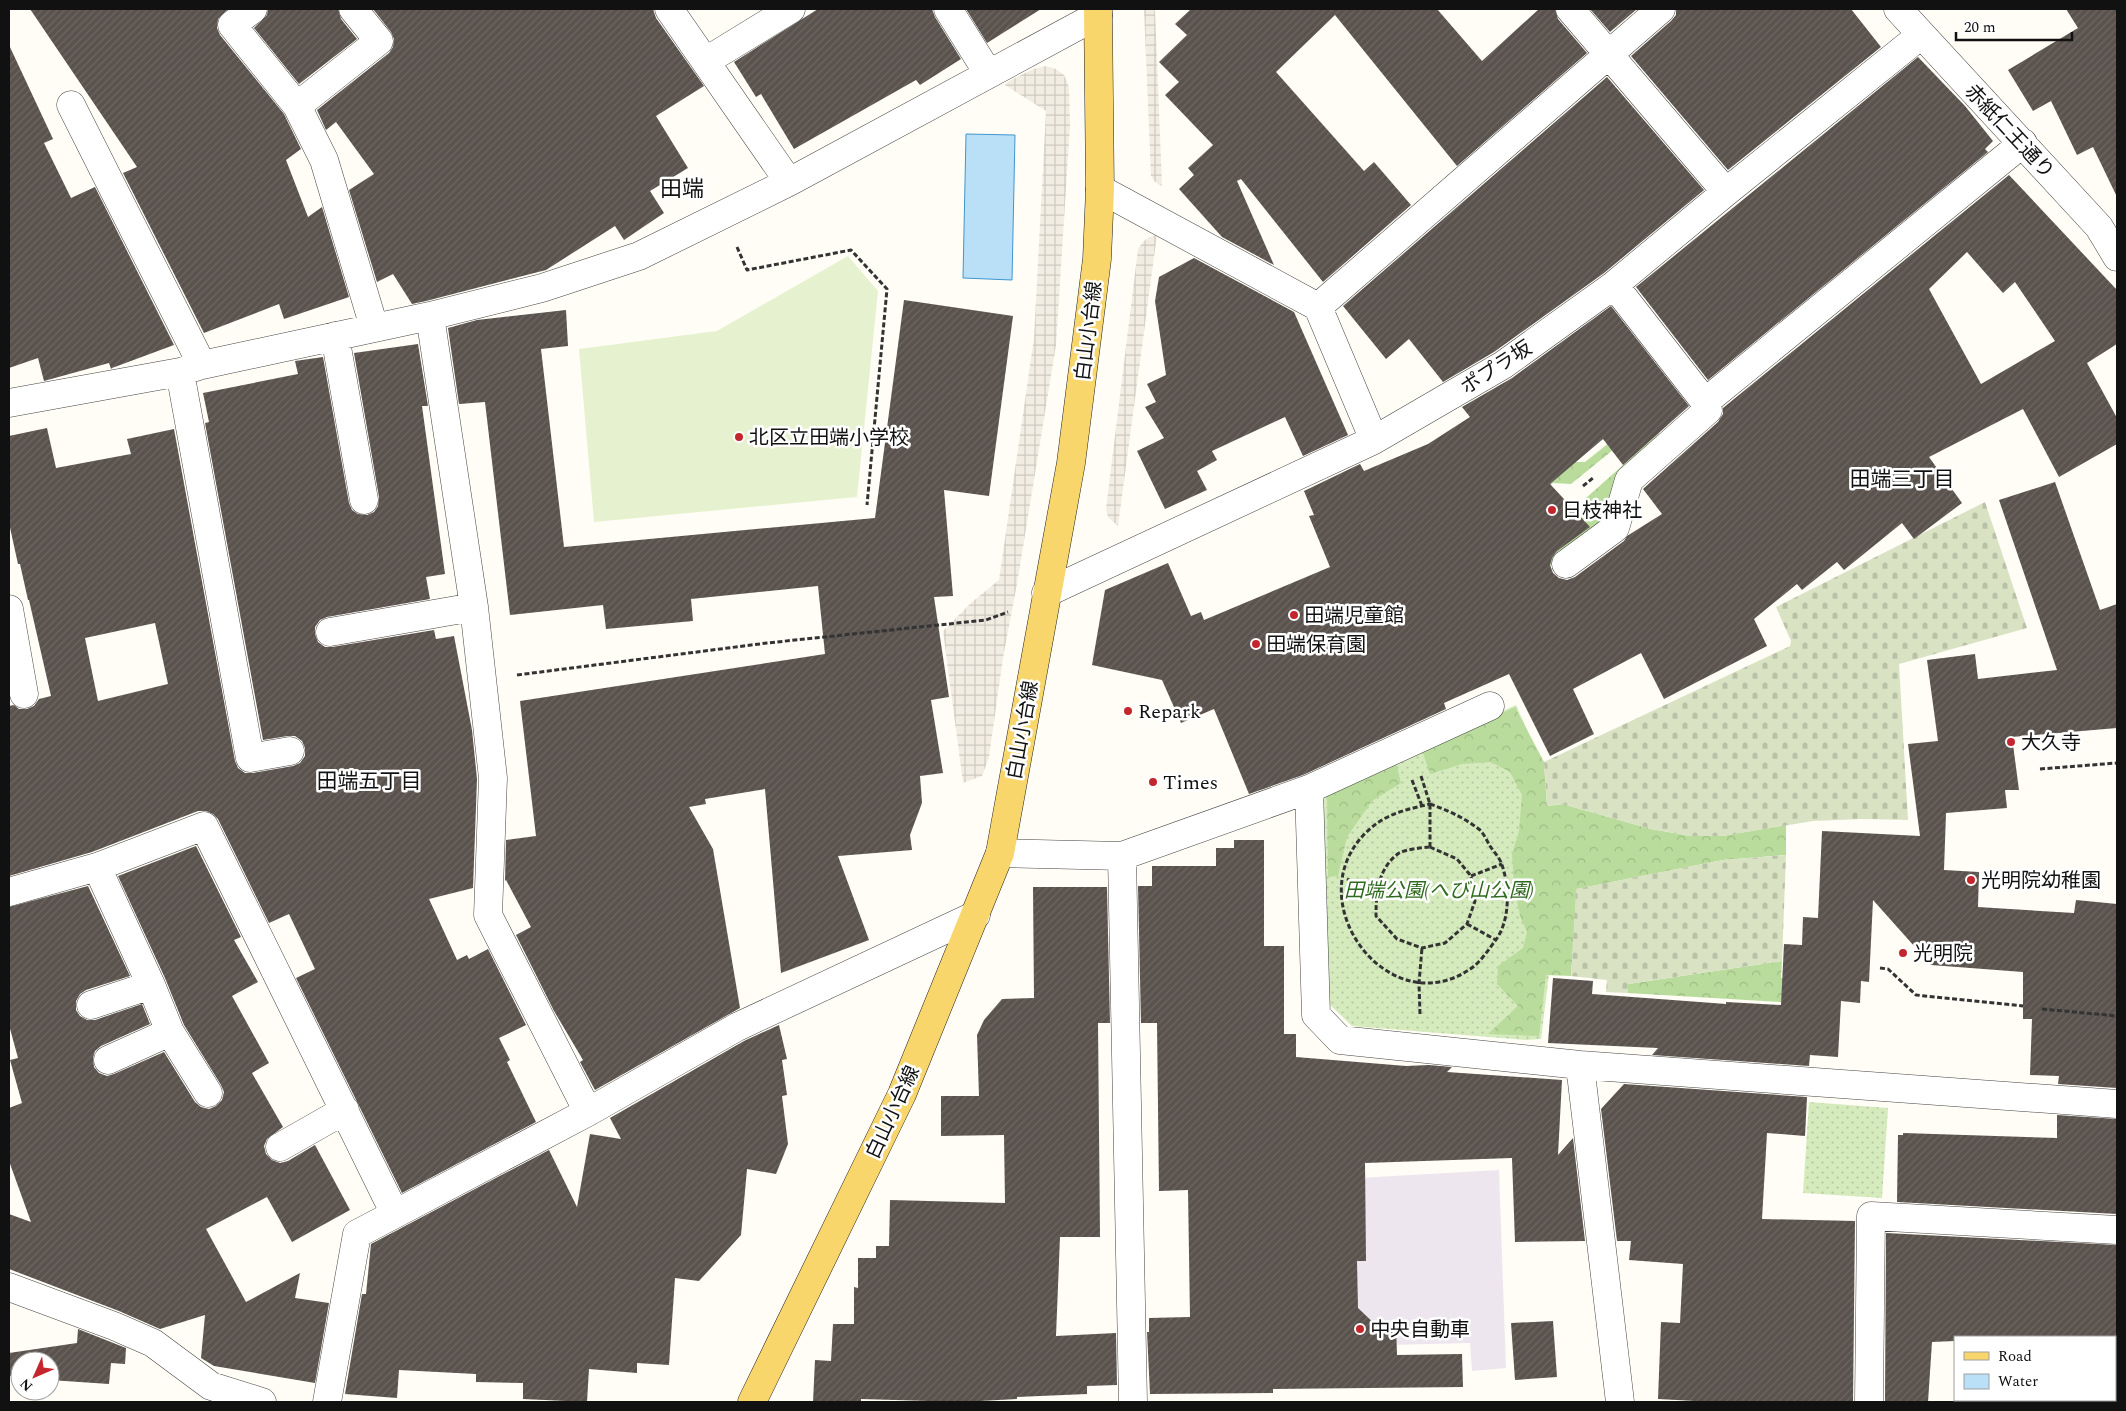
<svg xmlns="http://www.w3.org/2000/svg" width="2126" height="1411" font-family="Spectral,'Noto Sans JP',serif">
  <defs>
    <pattern id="grass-dots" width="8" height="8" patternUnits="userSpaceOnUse" patternTransform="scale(1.25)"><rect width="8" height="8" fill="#d5ebbd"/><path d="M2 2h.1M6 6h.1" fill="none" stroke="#b6c8a1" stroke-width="1.8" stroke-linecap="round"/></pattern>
    <pattern id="forest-crowns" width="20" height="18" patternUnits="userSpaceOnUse" patternTransform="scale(1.25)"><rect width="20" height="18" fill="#b9dc9c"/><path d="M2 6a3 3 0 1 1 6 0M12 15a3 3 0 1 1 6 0" fill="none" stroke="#9ebc85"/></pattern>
    <pattern id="cemetery-stones" width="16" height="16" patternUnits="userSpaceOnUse" patternTransform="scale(1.25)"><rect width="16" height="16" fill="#d9e3c4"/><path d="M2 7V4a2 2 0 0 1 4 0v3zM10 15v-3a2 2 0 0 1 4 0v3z" fill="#b9c2a7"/></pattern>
    <pattern id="plaza-grid" width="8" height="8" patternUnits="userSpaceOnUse" patternTransform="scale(1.25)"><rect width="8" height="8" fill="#f1ede2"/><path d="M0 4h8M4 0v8" fill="none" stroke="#cecac1"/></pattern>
    <pattern id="building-hatch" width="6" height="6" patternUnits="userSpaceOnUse" patternTransform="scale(1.25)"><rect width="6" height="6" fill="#5a524d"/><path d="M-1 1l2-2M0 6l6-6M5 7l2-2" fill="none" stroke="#6d6662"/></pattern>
  </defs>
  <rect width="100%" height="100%" fill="#fffdf5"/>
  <path fill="#eee6ef" d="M1499 1170 1506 1368 1472 1371 1470 1343 1348 1346 1341 1179Z"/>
  <path fill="url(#grass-dots)" d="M1516 705 1542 764 1550 966 1541 1039 1526 1040 1352 1026 1327 1002 1323 794Z
    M1809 1102 1888 1108 1882 1198 1803 1193Z"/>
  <path fill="url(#forest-crowns)" d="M1645 414 1650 420 1571 484 1553 483 1524 509 1552 540 1581 514 1586 498 1659 433 1665 440 1620 482 1609 523 1563 559 1531 576 1505 533 1502 524 1530 502 1514 481 1550 462H1585Z
    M1515 707 1544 762 1547 806 1563 804 1651 829 1691 836H1722L1786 825V855L1723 860 1577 889 1571 976 1546 975 1539 1036 1488 1034 1518 1006 1497 984 1498 966 1523 948 1527 932 1520 916 1514 885 1512 854 1519 831 1522 795 1510 772 1491 762 1462 764 1430 774 1422 750Z
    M1396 763 1401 783 1372 801 1347 837 1338 876 1328 877 1327 796Z
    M1782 961 1781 978 1797 979 1796 1003 1628 993V984Z"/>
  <path fill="url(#cemetery-stones)" d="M1985 502 2027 628 1899 664 1908 820 1862 819 1813 821 1722 836H1691L1651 829 1563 804 1547 806 1544 762 1790 646 1791 641 1776 607Z
    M1786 855 1782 961 1628 984V993L1606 992 1607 980 1571 976 1576 889 1723 860Z"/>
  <path fill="#e6f2cf" d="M848 256 878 291 857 497 594 522 579 349 717 331Z"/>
  <path fill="url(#plaza-grid)" d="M1144 9H1155L1162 186 1155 182 1151 176Z
    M1046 66 1056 69 1064 75 1069 87 1070 126 1056 345 1017 584 1003 658 989 757 982 776 963 783 943 631 972 602 999 580 1034 338 1046 111 1005 85 1009 81 1033 69Z
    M1157 235 1118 526 1108 517 1106 509 1138 249 1143 242 1149 237Z"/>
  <path fill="#b9e0f7" stroke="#3f96cf" d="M966 134 1015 135 1012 280 963 278Z"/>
  <path fill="url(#building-hatch)" fill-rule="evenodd" d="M30 9H228L218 19 217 28 220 35 284 114 301 149 286 160 308 217 322 207 349 297 284 319 279 304 204 333 123 173 137 167Z
    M268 9H338L341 19 357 39 299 84 254 28 267 15Z
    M373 9H653L656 18 704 86 656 116 688 168 650 191 664 213 624 240 615 226 546 270 426 301 412 304 393 274 377 282 349 190 374 174 336 122 326 130 317 110 389 53 393 47 394 39 391 32Z
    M818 9H932L935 17 961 59 920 85 916 80 794 149 761 94 756 97 734 62Z
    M966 9H1041L987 43Z
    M1191 9H1437L1482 61 1539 9H1555L1558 19 1587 53 1457 166 1335 15 1276 72 1364 171 1374 162 1411 205 1323 282 1241 179 1237 181 1274 265 1222 237 1179 189 1194 175 1188 168 1213 145 1165 95 1179 82 1159 62 1187 35 1175 24Z
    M1590 9H1637L1610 32Z
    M1676 9H1851L1881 47 1728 170 1631 56 1671 21 1676 15Z
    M2066 9H2117V197L2093 147 2077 155 2051 101 2033 111 2008 70 2078 28Z
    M9 45 53 139 44 143 71 198 95 187 174 345 112 368 111 369 109 363 44 381 38 358 9 368Z
    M1918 57 1965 106 1993 141 1985 149 1988 152 1708 380 1636 287Z
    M1607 77 1704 190 1604 273 1494 352 1443 382 1409 339 1386 359 1343 306Z
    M2009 175 2117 290V344L2087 363 2117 418V444L2059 477 2023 409 1929 457 1962 503 1914 539 1902 523 1844 570 1837 562 1802 590 1797 584 1754 619 1767 646 1664 699 1641 653 1573 689 1594 734 1550 756 1509 674 1444 703 1446 709 1303 775 1249 794 1214 709 1181 723 1162 680 1092 665 1105 590 1168 563 1191 616 1201 612 1204 620 1330 567 1309 516 1314 515 1304 491 1360 464 1364 471 1428 444 1470 417 1462 407 1512 378 1611 306 1689 406 1623 465 1603 439 1550 484 1590 527 1557 551 1552 558 1550 565 1553 573 1559 578 1567 580 1575 577 1624 541 1627 536 1662 514 1643 489 1718 422 1723 414V408ZM1967 252 2003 293 2015 282 2055 341 1981 384 1929 289Z
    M1194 258 1294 312 1348 435 1303 456 1285 417 1212 451 1217 460 1197 471 1207 490 1165 509 1137 451 1164 438 1145 407 1156 402 1147 384 1166 375 1155 301 1159 277Z
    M904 300 1013 316 989 496 944 490 953 596 934 597 949 697 931 700 943 773 920 776 922 803 910 835 912 850 838 856 869 940 781 973 765 789 705 799 706 804 689 807 713 849 740 1008 595 1090 580 1062 583 1060 554 1011 516 935 531 927 506 880 505 881 506 840 536 836 520 701 825 654 818 586 691 599 693 621 606 629 603 605 510 615 485 402 459 404 448 328 477 320 566 310 568 346 541 349 564 547 875 518Z
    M418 344 428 406H422L445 574 426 577 430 599 327 617 320 620 315 627V634L318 642 325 647H332L434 630 436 639 454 636 472 730 477 779 473 888 429 899 457 960 467 955 469 959 488 949 526 1025 499 1038 510 1060 507 1062 536 1122 402 1193 296 978 315 969 289 914 269 923 218 819 213 814 206 811H198L92 852 9 876V706L14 705 19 709H27L34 706 39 699 51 696 29 600H28L20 564H18L9 523V436L47 428 56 468 131 454 127 439 174 429 235 761 238 768 245 773H253L293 766 300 763 305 756V748L302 741 295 736H288L263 740 205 423 209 422 203 393 298 374 295 361 323 357 349 503 352 510 358 514 367 515 374 512 378 506 379 497 354 353ZM155 623 168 684 98 701 85 638Z
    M2055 482 2100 610 2117 604V728L2012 737 2019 790H2005L2007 808 1946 813 1944 870 1979 872 1978 907 2074 913 2076 900 2117 904V1088L2058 1084 2059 1076 2030 1075 2032 1019H2023V972L1931 965 1873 900 1869 982 1861 981 1860 1003 1841 1001 1838 1057 1810 1055 1809 1066 1652 1055 1658 1048 1548 1043 1553 978 1593 981 1592 994 1726 1004V1002L1781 1005 1784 944 1802 945 1803 917 1818 918 1822 831 1920 836 1908 744 1938 741 1927 660 1975 654 1978 679 2057 670 1999 500Z
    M1234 840H1264V946H1284V1034H1296V1057L1406 1066 1429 1065 1452 1067 1447 1072 1562 1080 1558 1155 1573 1138 1585 1241 1515 1242 1512 1158 1365 1163 1366 1261H1357L1358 1308 1380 1329 1396 1324 1397 1355 1462 1354 1463 1387 1273 1389V1393L1150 1394 1147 1332H1149V1318L1190 1317 1188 1190 1159 1191 1157 1023H1141L1138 886H1152V866H1216V848H1234Z
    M196 846 241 937 234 940 258 982 232 996 269 1063 252 1073 283 1127 267 1139 264 1146 266 1154 272 1160 280 1163 288 1161 315 1145 350 1210 292 1242 267 1197 206 1229 246 1302 300 1273 295 1298 329 1303 315 1383 214 1366 201 1358 205 1315 160 1329 119 1311 9 1269V1214L31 1222 9 1161V1108L22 1103 10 1060 18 1058 9 1025V907L88 886 130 976 86 990 80 994 76 1001V1010L80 1016 87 1020H95L142 1004 150 1024 101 1046 95 1051 93 1058 94 1067 99 1073 107 1076 114 1074 164 1052 195 1102 201 1107 209 1109 216 1106 222 1100 224 1092 221 1085 184 1025 165 978 118 876Z
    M1033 887H1107L1110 1023H1098L1100 1237H1060L1056 1336 1116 1333 1117 1385 1087 1386V1394L1017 1397V1399L962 1402 861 1399V1402H813L815 1360 831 1361 833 1324H854V1287L858 1288V1258H876V1246H889L890 1200 1005 1203 1004 1135 941 1136V1096H979L977 1035 984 1020 1002 999 1034 998Z
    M779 1025 787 1059 782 1060 787 1095 782 1096 788 1144 776 1174 747 1169 741 1235 699 1281 675 1278 669 1365 637 1363V1373L589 1369 587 1402 523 1399V1383L476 1382V1374L399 1370 397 1398 345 1394 362 1294H366L371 1244 549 1150 577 1207 590 1134 621 1139 610 1118 744 1041Z
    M1624 1084 1807 1097 1805 1136 1767 1133 1762 1219 1855 1221 1853 1402H1713L1658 1399 1661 1322 1680 1323 1683 1264 1629 1260 1631 1241H1617L1601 1109Z
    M2057 1115 2117 1119V1214L1897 1202 1898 1135H1903V1133L2057 1138Z
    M1886 1233 2117 1245V1337H1955V1341L1932 1342 1928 1402H1885Z
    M1553 1321 1557 1377 1515 1380 1511 1323Z
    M78 1329 126 1348 125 1364 111 1363 109 1384 50 1380V1361H20V1377L9 1376V1353L77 1343Z"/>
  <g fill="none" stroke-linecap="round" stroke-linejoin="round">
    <g stroke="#444" stroke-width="29">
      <path id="minor" d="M253 9 232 25 297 106 324 160 374 327
        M669 9 789 182
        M948 9 988 73
        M1570 9 1726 192
        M1898 9 2099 227 2117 257
        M706 61 791 9
        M71 105 202 365
        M297 106 379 41 353 9
        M1100 189 1318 307 1374 440
        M1318 307 1661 9
        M430 316 474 607 493 778 488 915 588 1112
        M335 336 364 500
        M180 372 250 758 290 751
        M1705 402 2023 143
        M9 403 180 372 202 365 430 316 542 288 639 256 789 182 1098 15
        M1566 564 1615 528 1629 480 1708 410 1705 402 1614 285
        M1046 593 1374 440 1503 365 1614 285 1726 192 1921 35
        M9 609 24 694
        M330 632 474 607
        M1309 789 1490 706
        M1000 853 1122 856 1309 789 1316 1015 1340 1040 1580 1065 2117 1104
        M1122 856 1133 1402
        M97 867 151 985 170 1032 208 1093
        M9 892 97 867 204 826 395 1214
        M91 1005 151 985
        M108 1060 170 1032
        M1580 1065 1620 1402
        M280 1147 345 1110
        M9 1287 114 1326 153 1343 211 1386 262 1402
        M327 1402 357 1234 588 1112 737 1027 976 915
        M1869 1402 1871 1216 2117 1230"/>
    </g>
    <g stroke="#222" stroke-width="29">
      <path id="major" d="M752 1402 902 1094 1000 853 1071 463 1097 259 1100 189 1098 9"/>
    </g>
    <path stroke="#333" stroke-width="3" stroke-dasharray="5 2.5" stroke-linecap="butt" d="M737 247 747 270 851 250 887 289 867 505
      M1583 486 1593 478
      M517 675 767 643 986 620 1008 612
      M2040 769 2117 763
      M1421 776 1430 804V847
      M1412 780 1422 806
      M1430 804C1447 810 1465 818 1480 830 1484 834 1487 841 1490 846 1494 852 1500 858 1502 865 1510 888 1510 922 1495 941 1489 949 1481 961 1473 967 1389 1029 1291 896 1371 828 1388 813 1409 809 1430 804Z
      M1430 847 1457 859 1471 876 1475 901 1467 924 1445 943 1422 948 1397 939 1376 916C1376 893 1378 868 1399 853 1407 849 1421 848 1430 847Z
      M1471 876 1502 864
      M1347 879 1376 893
      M1467 924 1496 940
      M1880 968 1888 969 1916 995 2023 1006
      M2042 1009 2117 1016
      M1420 1014 1419 983 1422 948"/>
    <use href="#minor" stroke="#fff" stroke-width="28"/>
    <use href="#major" stroke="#f9d66b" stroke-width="28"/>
  </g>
  <g fill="#c4262e" stroke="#fff" stroke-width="2">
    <circle cx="739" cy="437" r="5"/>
    <circle cx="1552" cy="510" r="5"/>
    <circle cx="1294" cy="615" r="5"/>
    <circle cx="1256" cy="644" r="5"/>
    <circle cx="1128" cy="711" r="5"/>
    <circle cx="2011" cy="742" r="5"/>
    <circle cx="1153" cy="782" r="5"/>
    <circle cx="1971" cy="880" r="5"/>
    <circle cx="1903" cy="953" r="5"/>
    <circle cx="1360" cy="1329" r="5"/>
  </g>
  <g text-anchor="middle" stroke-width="5" stroke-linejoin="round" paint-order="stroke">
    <g font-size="20" fill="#111" stroke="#fff">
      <text transform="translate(2010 131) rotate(47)" y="7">赤紙仁王通り</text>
      <text transform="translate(1088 331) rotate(-83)" y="7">白山小台線</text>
      <text transform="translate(1496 367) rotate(-33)" y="7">ポプラ坂</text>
      <text transform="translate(1022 730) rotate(-80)" y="7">白山小台線</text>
      <text transform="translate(892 1112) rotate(-65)" y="7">白山小台線</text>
    </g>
    <g font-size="20" fill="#111" stroke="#fff" text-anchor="start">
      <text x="749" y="444">北区立田端小学校</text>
      <text x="1562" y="517">日枝神社</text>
      <text x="1304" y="622">田端児童館</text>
      <text x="1266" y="651">田端保育園</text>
      <text x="1138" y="718">Repark</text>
      <text x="2021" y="749">大久寺</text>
      <text x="1163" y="789">Times</text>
      <text x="1981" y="887">光明院幼稚園</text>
      <text x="1913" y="960">光明院</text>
      <text x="1370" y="1336">中央自動車</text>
    </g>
    <g font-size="20" font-style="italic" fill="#2f6b1f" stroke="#fff">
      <text x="1439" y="897">田端公園(へび山公園)</text>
    </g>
    <g font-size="21" fill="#111" stroke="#fff">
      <text x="1902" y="486">田端三丁目</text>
      <text x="369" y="788">田端五丁目</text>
    </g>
    <g font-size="22" fill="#111" stroke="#fff">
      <text x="682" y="196">田端</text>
    </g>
  </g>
  <rect width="2126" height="1411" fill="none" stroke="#111111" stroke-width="20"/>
  <rect x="1954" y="1336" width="162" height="65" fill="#ffffff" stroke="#a0a0a0"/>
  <rect x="1964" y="1352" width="25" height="8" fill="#f9d66b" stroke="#a0a0a0"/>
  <text x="1998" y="1361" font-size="15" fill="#111111">Road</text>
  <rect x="1964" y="1374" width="25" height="15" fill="#b9e0f7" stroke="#a0a0a0"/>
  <text x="1998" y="1386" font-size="15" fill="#111111">Water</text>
  <g transform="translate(35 1376) rotate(225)"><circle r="24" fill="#ffffff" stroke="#a0a0a0"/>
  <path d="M0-4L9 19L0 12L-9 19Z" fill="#c4262e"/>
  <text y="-8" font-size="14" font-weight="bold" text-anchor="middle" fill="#111111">N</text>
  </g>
  <path d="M1956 32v8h116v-8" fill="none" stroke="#111111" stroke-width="2.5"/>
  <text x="1964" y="32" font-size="15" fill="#111111" stroke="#ffffff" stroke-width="4" paint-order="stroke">20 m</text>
</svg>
